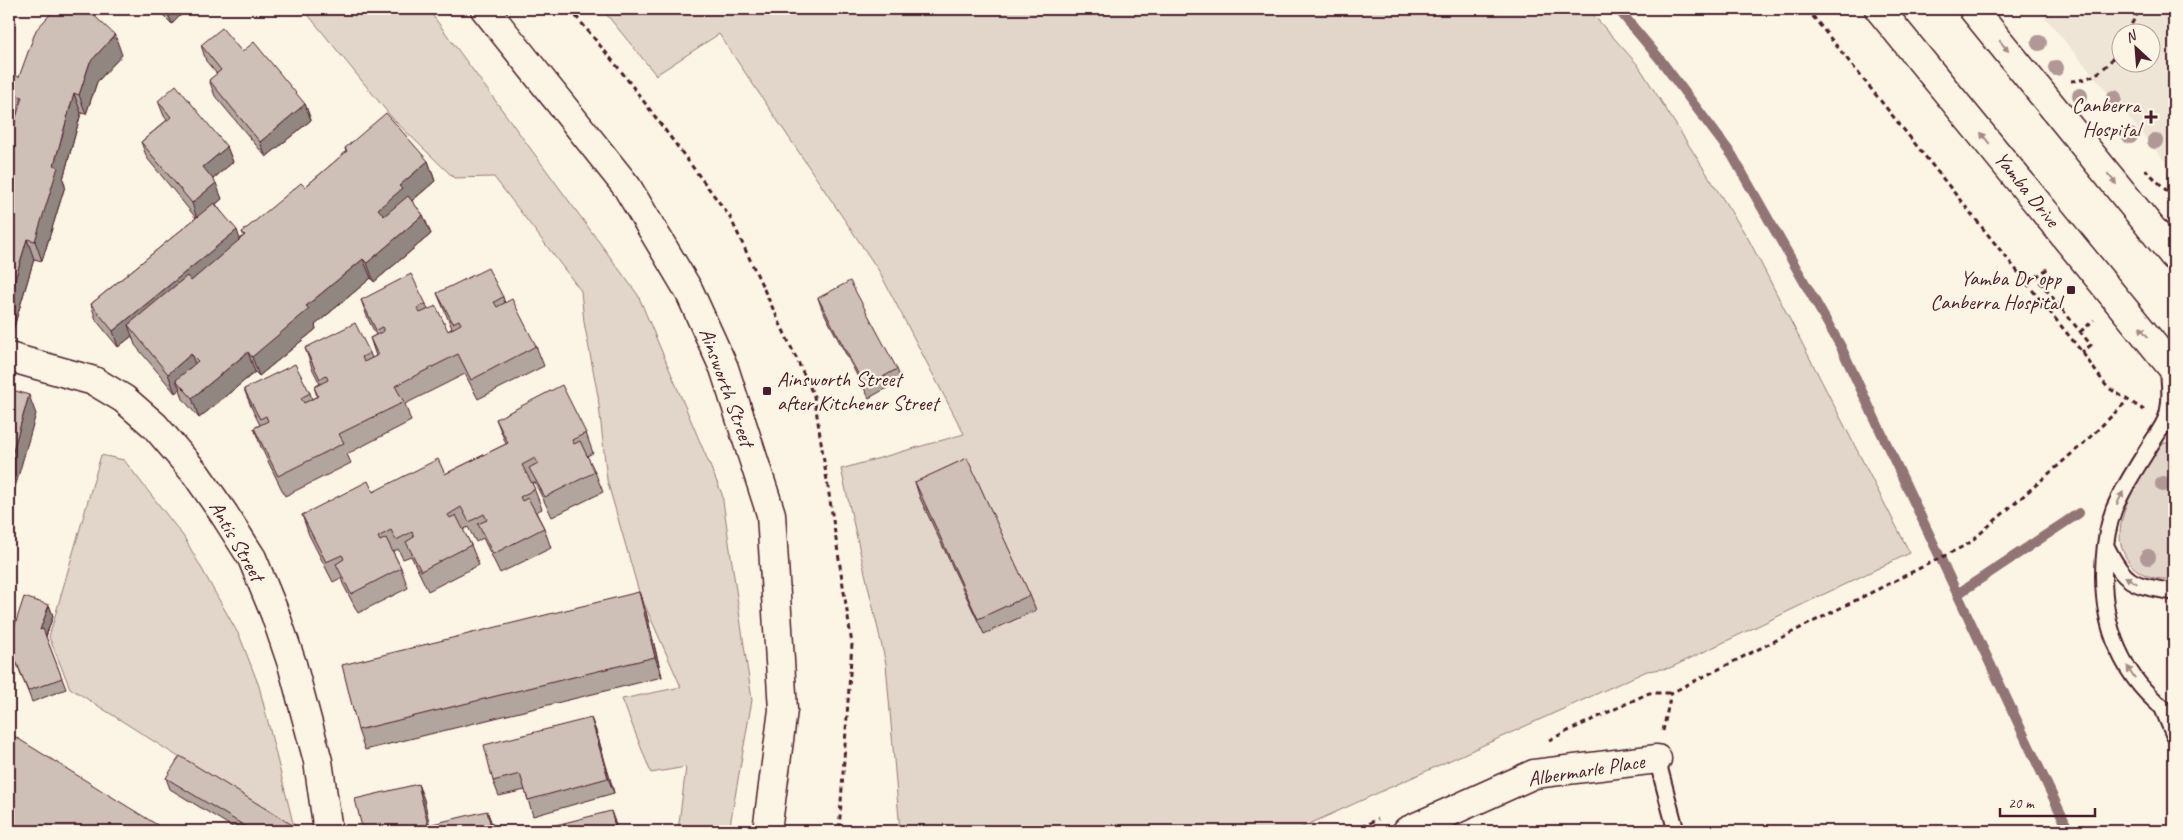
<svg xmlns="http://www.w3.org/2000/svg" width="2183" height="840" font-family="Caveat,sans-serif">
  <rect width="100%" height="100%" fill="#fcf5e5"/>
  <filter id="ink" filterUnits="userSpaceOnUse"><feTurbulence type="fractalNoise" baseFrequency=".02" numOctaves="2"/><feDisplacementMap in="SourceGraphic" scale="10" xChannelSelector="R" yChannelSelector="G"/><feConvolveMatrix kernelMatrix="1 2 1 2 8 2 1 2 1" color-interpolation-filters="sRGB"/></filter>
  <g filter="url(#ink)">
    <path fill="#eee5d7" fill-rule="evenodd" d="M2038 9H2174V172ZM2120 32H2150V62H2120Z"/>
    <path fill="#e2d5ca" stroke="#967a7a" d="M306 9H428L638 295 722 494 752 700 729 831H678L686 767 651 773 622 699 681 687 639 592 607 480 598 396 584 322 581 291 494 177 454 178 393 119 305 11Z
      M602 9H1588L1638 65 1749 240 1910 553 1670 668 1647 671 1294 831H900L886 664 841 469 964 434 879 271 719 34 656 75Z
      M2161 443H2168L2174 452 2173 579C2155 580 2140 576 2129 562 2102 526 2143 475 2161 443Z
      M101 455 124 460 184 537 240 637 259 686 295 831 70 688 49 637Z"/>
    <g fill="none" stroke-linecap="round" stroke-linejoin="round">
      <path stroke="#917474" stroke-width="10" d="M1618 9 1659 58 1732 155 1840 345 2069 831
        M1959 593 2079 513"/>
      <g stroke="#4a1f2b" stroke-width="19">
        <path id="service" d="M2168 363C2169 380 2172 399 2167 416 2163 428 2154 438 2148 449 2136 468 2123 488 2114 509 2108 525 2105 543 2104 561 2100 623 2121 680 2174 716
          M2106 546C2125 585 2133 585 2174 592
          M2163 709 2174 735
          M1657 759 1676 831"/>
      </g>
      <g stroke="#4a1f2b" stroke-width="31">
        <path id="minor" d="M9 357 94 381 124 399 155 426 196 474 224 514 252 558 275 614 292 664 318 761 328 831
          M1407 831 1534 774 1657 759"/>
      </g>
      <g stroke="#4a1f2b" stroke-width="31">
        <path id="tertiary" d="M485 9 627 187 689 291 724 368 771 514 783 710 767 831"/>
      </g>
      <g stroke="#4a1f2b" stroke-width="31">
        <path id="primary" d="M1879 9 2174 370
          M1973 9 2174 256"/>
      </g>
      <path stroke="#4a1f2b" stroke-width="3" stroke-dasharray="5 4" stroke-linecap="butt" d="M570 9 621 71 730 217 814 396 852 644 839 831
        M1807 9 2082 352 2107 387 2144 410
        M2127 32 2140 9
        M2071 81C2095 80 2111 66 2120 45
        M2145 169 2174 198
        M2036 277 2050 267
        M2025 282 2036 277 2091 345 2082 352
        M2080 332 2094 320
        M1663 731 1671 693 1968 544 2084 443 2128 400
        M1549 740 1649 693H1671
        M1353 831 1378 819"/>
      <use href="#service" stroke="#fcf5e5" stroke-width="15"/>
      <use href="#minor" stroke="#fcf5e5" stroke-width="28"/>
      <use href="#tertiary" stroke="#fcf5e5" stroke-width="28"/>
      <use href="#primary" stroke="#fcf5e5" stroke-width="28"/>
    </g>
    <g fill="#af9895">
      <circle cx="2039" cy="43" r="8"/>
      <circle cx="2056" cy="68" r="8"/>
      <circle cx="2080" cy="96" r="8"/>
      <circle cx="2114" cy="98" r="8"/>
      <circle cx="2130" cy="136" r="8"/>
      <circle cx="2155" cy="141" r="8"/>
      <circle cx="2163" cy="484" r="8"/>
      <circle cx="2148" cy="557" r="8"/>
    </g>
    <path fill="#b2a59d" stroke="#4a1f2b" d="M157 9H187L172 24Z
      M201 45 242 52 305 104 311 120 266 157 215 96 209 80 217 74 206 61Z
      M122 55 97 82 86 114 81 113 63 179 65 186 42 261 34 259 13 330 9 328V138L10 139 17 112 10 93 19 77Z
      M158 101 227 147 233 162 213 179 222 199 216 204 240 239 244 236 242 232 305 187 346 152 345 148 428 161 435 181 412 201 423 215 431 234 374 282 371 278 315 325 316 329 259 376 255 372 199 418 183 399 180 389 175 393 135 345 132 336 118 347 96 320 91 304 196 218 147 158 141 142 167 120 164 116Z
      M437 293 503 297 505 303 536 346 544 366 478 399 465 374 405 404 411 421 347 454 351 463 285 496 261 447 254 428 260 425 252 409 244 389 310 393 312 399 317 396 314 387 320 384 312 368 305 348 370 353 372 358 376 356 370 338 376 335 368 319 361 300 426 304 428 310 448 331 452 328 445 312Z
      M818 298 897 369 901 380 869 398 822 309Z
      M496 419 586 433 593 453 587 456 595 472 603 492 552 517 537 487 535 482 532 483 542 509 536 512 544 528 551 548 500 573 483 538 476 542 468 527 463 530 471 545 479 565 428 591 411 556 403 559 398 549 393 552 401 568 408 588 358 613 343 584 341 578 333 582 309 535 302 515 373 492 445 474 506 444Z
      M915 482 1030 595 1036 610 984 634 920 498Z
      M639 592 646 612 662 677 365 750 358 730Z
      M49 605 53 616 46 637 66 689 32 702 13 654Z
      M591 718 597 734 614 793 533 816 525 790 499 796 493 781Z
      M166 778 302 831H239L170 789Z"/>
    <path fill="#918680" stroke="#4a1f2b" d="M166 9H187L172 24Z
      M115 35 122 55 97 82 86 114 79 95 90 62Z
      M74 93 81 113 63 179 65 186 42 261 35 241 54 165Z
      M305 104 311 120 266 157 260 142Z
      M227 147 233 162 208 183 203 167Z
      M428 161 435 181 407 205 385 229 378 209 399 186Z
      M216 183 222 199 197 219 192 203Z
      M423 215 431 234 374 282 367 263Z
      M237 230 242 245 128 325 132 336 118 347 113 331Z
      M27 239 34 259 13 330 9 319V300Z
      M363 259 371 278 315 325 316 329 259 376 252 357 306 306Z
      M248 352 255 372 199 418 192 398Z
      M191 354 199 374 176 380 180 389 175 393 168 374Z
      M29 395 36 414 9 509V465Z
      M639 592 646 612 662 677 655 657Z
      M49 605 53 616 44 641 40 630Z
      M591 718 597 734 614 793 608 778Z
      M418 784 424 799 431 831 428 825Z
      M487 811 493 826 494 831H492Z
      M611 811 615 822 617 831H616Z"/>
    <path fill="#cfc0b7" stroke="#4a1f2b" d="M55 9H87L115 35 90 62 79 95 74 93 54 165 58 167 35 241 27 239 9 300V138L10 139 22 97 10 93 14 75 19 77 36 30Z
      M222 28 242 52 254 42 305 104 260 142 209 80 221 70 201 45Z
      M176 85 227 147 203 167 216 183 192 203 141 142 171 117 158 101Z
      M386 113 428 161 399 186 402 189 378 209 384 216 408 196 423 215 367 263 363 259 306 306 309 309 252 357 248 352 192 398 176 380 198 361 191 354 168 374 128 325 187 276 191 281 245 235 242 232 301 183 305 187 347 151 345 148Z
      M214 203 237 230 113 331 91 304Z
      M488 268 503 297 494 302 497 307 512 299 536 346 471 380 458 354 395 386 404 402 339 434 344 443 278 476 254 428 268 421 266 416 260 419 244 389 295 364 310 393 301 398 304 403 318 396 314 387 328 380 326 375 320 379 305 348 355 323 370 353 362 357 364 362 378 355 370 338 384 331 382 327 376 330 361 300 411 274 426 304 417 308 420 313 436 306 448 331 461 324 459 320 453 323 437 293Z
      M850 281 897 369 865 387 818 298Z
      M562 385 586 433 572 440 574 444 580 441 595 472 545 497 529 468 538 463 535 458 522 465 535 489 520 497 522 501 528 498 544 528 493 554 478 524 487 520 484 514 469 522 461 507 448 515 450 518 456 515 471 545 421 571 406 542 414 537 412 532 396 540 391 530 378 537 380 541 386 538 401 568 351 594 336 564 344 559 342 555 326 562 302 515 368 481 373 492 438 459 445 474 508 443 496 419Z
      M9 389 29 395 9 465Z
      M967 458 1030 595 978 619 915 482Z
      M639 592 655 657 358 730 342 665Z
      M24 597 49 605 40 630 43 629 62 678 28 691 9 643Z
      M591 718 608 778 528 800 520 774 493 781 484 745Z
      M9 733 167 831H9Z
      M180 756 302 831H253L166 778Z
      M418 784 428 825 487 811 492 831H363L355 799Z
      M611 811 616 831H558L556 825Z"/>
    <defs><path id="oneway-solid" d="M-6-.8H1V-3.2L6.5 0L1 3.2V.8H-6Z" transform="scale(1.25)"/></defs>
    <g fill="#a38a88">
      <use href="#oneway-solid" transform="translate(2004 46) rotate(50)"/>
      <use href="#oneway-solid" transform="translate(1985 138) rotate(-129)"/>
      <use href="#oneway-solid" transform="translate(2112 179) rotate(51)"/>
      <use href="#oneway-solid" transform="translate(2144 332) rotate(-129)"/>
      <use href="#oneway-solid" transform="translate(2120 498) rotate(-64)"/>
      <use href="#oneway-solid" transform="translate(2131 580) rotate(-150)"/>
      <use href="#oneway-solid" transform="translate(2131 672) rotate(-123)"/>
    </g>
  </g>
  <g fill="#4a1f2b" stroke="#fcf5e5" stroke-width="2">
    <path d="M2148.5 109.5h5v5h5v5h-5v5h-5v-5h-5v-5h5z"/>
    <rect x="2066" y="285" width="10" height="10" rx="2.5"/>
    <rect x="762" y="386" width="10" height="10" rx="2.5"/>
  </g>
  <g text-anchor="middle" stroke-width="4.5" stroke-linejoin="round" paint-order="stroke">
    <g font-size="21" fill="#4a1f2b" stroke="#fcf5e5" text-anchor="end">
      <text x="2140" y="112">Canberra<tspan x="2140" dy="24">Hospital</tspan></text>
      <text x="2061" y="285">Yamba Dr opp<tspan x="2061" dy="24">Canberra Hospital</tspan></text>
      <text x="777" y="386" text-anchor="start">Ainsworth Street<tspan x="777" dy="24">after Kitchener Street</tspan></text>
    </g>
    <g font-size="21" fill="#4a1f2b" stroke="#fcf5e5">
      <text transform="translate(2027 189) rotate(51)" y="7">Yamba Drive</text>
      <text transform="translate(727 387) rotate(70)" y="7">Ainsworth Street</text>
      <text transform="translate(237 541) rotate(60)" y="7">Antis Street</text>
      <text transform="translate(1586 770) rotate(-9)" y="7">Albermarle Place</text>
    </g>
  </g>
  <rect width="2183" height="840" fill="none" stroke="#fcf5e5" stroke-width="30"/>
  <rect x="15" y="15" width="2153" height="810" fill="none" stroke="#4a1f2b" stroke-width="2" filter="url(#ink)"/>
  <g transform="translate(2136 48) rotate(334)"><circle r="24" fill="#fcf5e5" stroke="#b59f9b"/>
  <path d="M0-4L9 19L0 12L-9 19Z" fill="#4a1f2b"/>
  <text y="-8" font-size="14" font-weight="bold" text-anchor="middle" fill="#4a1f2b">N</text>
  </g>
  <path d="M2000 808v8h95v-8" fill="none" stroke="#4a1f2b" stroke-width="2.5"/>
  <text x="2008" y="808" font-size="15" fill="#4a1f2b" stroke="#fcf5e5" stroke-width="4" paint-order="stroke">20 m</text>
</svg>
